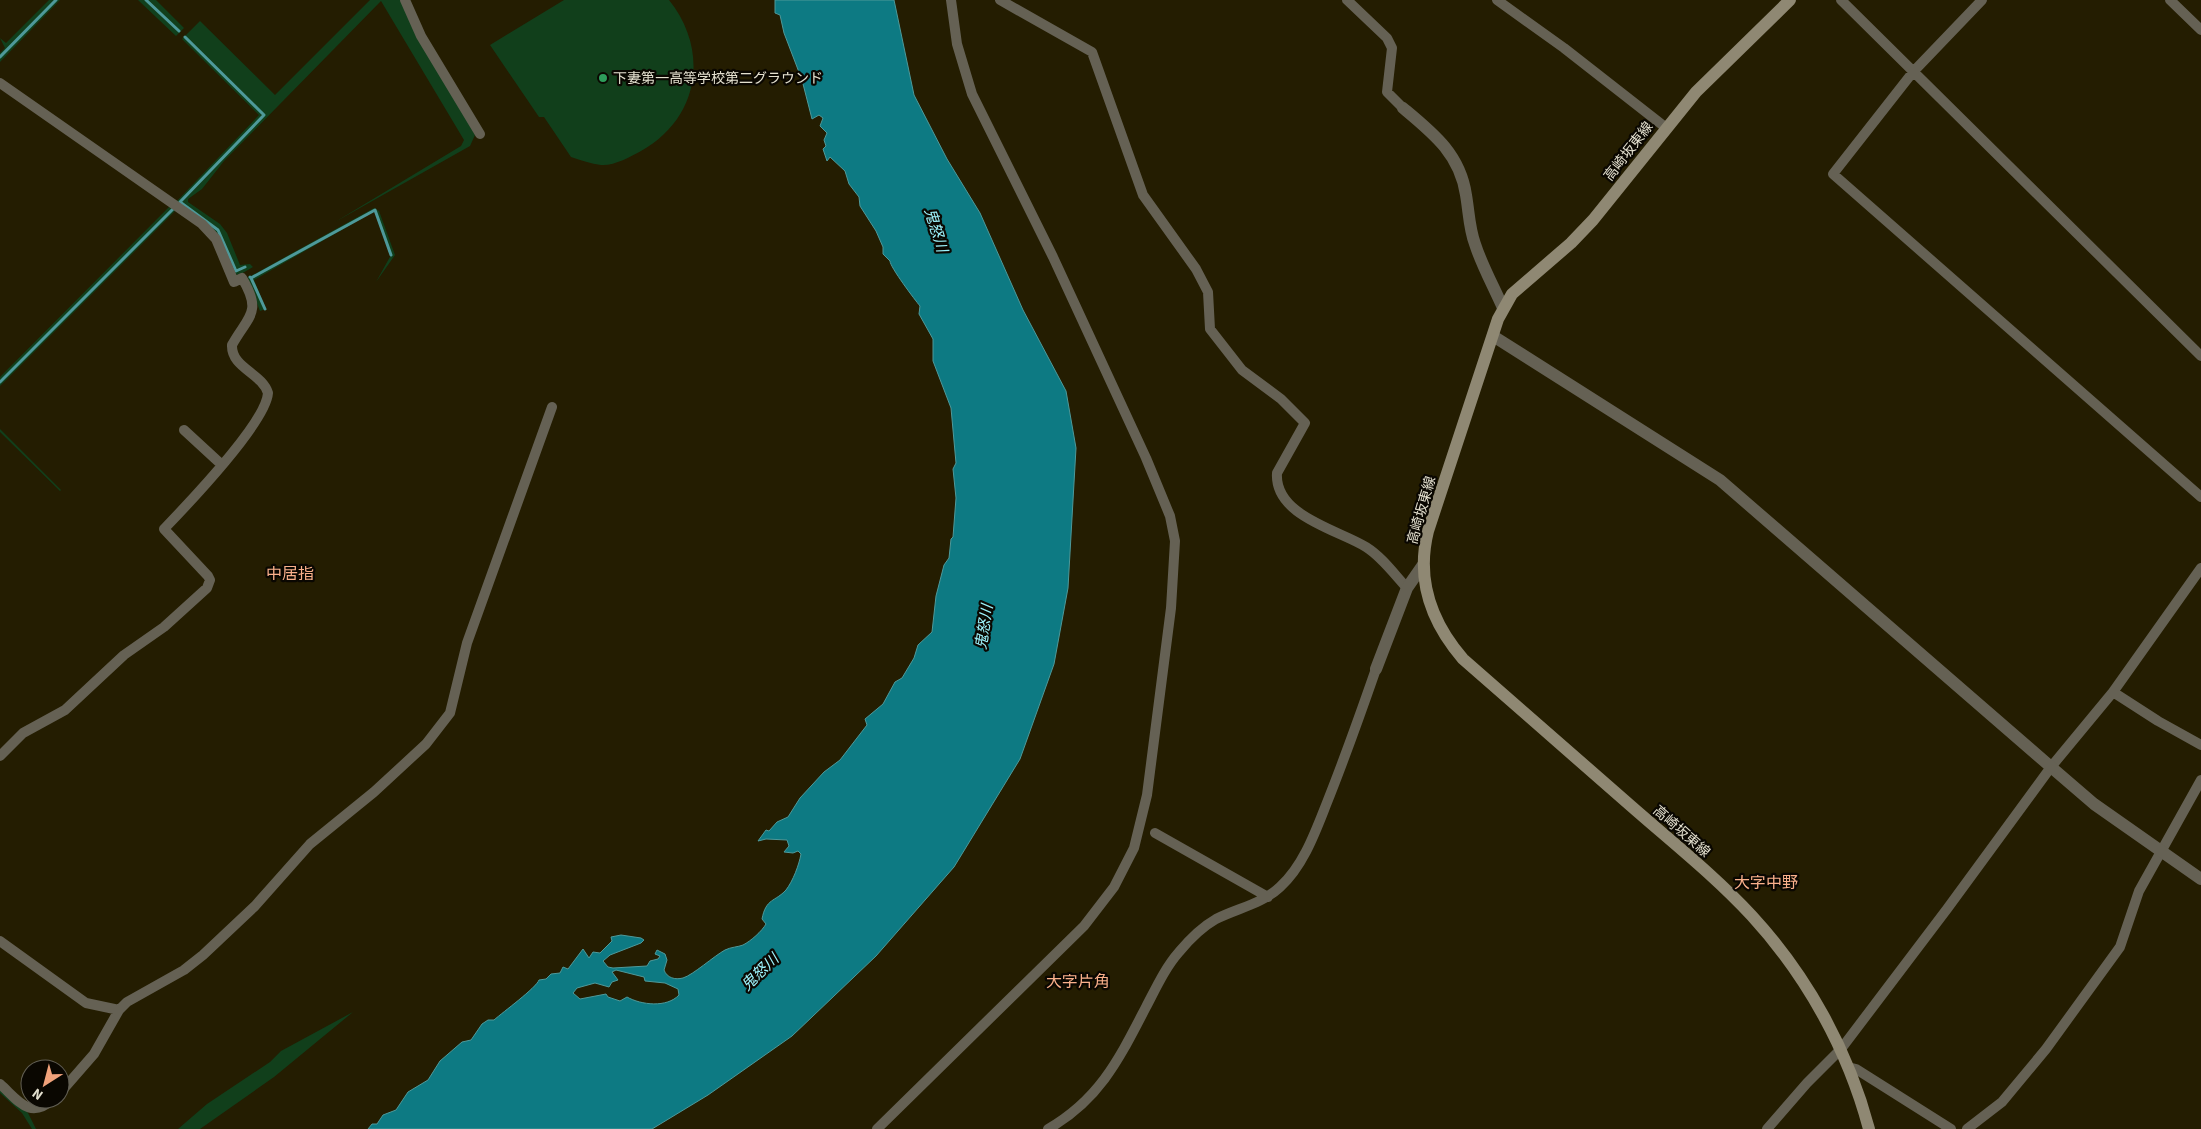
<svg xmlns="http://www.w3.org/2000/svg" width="2201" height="1129" font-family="'Source Sans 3','Noto Sans JP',sans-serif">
  <rect width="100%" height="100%" fill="#241d01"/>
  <path fill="#113f1b" d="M49 0H60L0 62V53L5 48 0 38 6 43Z
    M138 0H156L184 28 176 36Z
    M370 0H402L475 135 470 146 335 222 461 146 464 140 381 1 224 161 202 189 188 199V202L220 224 227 233 240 265 250 264 253 267 241 274 234 275 224 248 176 202 259 115 182 39 200 21 275 95Z
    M564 0H669C710 51 699 119 641 151 630 157 614 166 601 165 591 164 581 160 571 157L544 117H539L490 45Z
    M171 205 177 209 0 386V377Z
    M374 208 379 211 395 255 376 282 391 255 375 211 254 280 266 309 260 311 247 278Z
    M0 429 61 490 60 491 0 432Z
    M353 1012 274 1077 200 1129H178L207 1104 270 1062 281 1051Z
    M0 1087 28 1113 36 1129H32L22 1113 0 1093Z"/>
  <path fill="#0d7a83" stroke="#4e999a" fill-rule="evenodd" d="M775 0H894L914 95 947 159 980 213 1023 310 1066 391 1076 448 1068 588 1054 664 1020 759 954 867 876 956 792 1036 708 1095 652 1129H368L372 1124H377L383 1115 396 1110 408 1092 428 1080 440 1061 462 1042 471 1040 482 1024 488 1020H494C503 1012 536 988 539 980L546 979 551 974 560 973 563 967 568 969 583 949 589 958 593 952 600 953 612 941 611 937 621 935 641 938 644 940 641 943 610 955 603 961 608 967 613 968 647 966 650 961 658 959 660 956 655 954 657 950 665 954 667 960 664 970C667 978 675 980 683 978 693 975 714 956 725 950 731 947 738 947 743 945 751 941 762 931 766 924L762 919C766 898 775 902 786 890 793 881 799 865 801 854L798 851 793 853 784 852 789 846 787 840 766 839 758 841 766 830 769 831 777 822 788 817 800 798 824 772 840 760 867 725 865 719 883 704 895 682 902 678 914 658 918 645 932 632 936 596 944 565 949 558 951 539 953 537 956 498 953 469 956 463 951 408 933 361V339L919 314 920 306C915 300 890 267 890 261L883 254V247L876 231 860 206 859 197 849 184 845 171 830 157 827 161 823 149 826 146 824 140 827 133 820 126 823 118 819 115 812 119 802 80 784 33 780 15 775 13ZM616 970 644 977 645 981 665 983 678 989 679 995C667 1008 641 1005 627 997L620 1001 608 997 606 994 580 999 573 993 577 988 595 983 609 987 612 982 618 980 612 972Z"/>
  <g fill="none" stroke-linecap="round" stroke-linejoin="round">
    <path stroke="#4e999a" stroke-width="3" d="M146 0 179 31
      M185 37 264 115 180 202 218 230 236 271 245 267
      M0 57 56 0
      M250 277 251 278 375 210 391 255
      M251 278 265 309
      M0 382 173 209"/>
    <path stroke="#656154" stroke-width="10" d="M405 0 421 36 480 134
      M1000 0 1092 52 1143 195 1196 269 1208 292 1210 329 1242 370 1281 399 1305 423 1277 473C1274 516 1339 530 1366 547 1382 557 1394 574 1407 588
      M1347 0 1387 38 1392 48 1387 92 1403 108
      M1497 0 1564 48 1665 127
      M1841 0 2201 356
      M1982 0 1913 72 1833 174 2201 497
      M2170 0 2201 30
      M0 83 202 224 216 239 234 282 242 278C263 313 248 316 232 345 231 368 262 373 268 393 266 423 187 505 164 529L208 576 210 580 207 588 164 627 124 655 65 710 23 733 0 756
      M184 430 222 465
      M2113 692 2158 721 2201 745
      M1155 833 1268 897
      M0 941 86 1003 119 1010
      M1848 1067 1856 1069 1951 1129
      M0 1084C19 1101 29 1120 54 1099
      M60 1093 94 1054 119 1010 127 1002 184 970 203 955 255 906 310 844 374 792 426 744 450 713 467 643 552 407
      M877 1129 1084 926 1114 887 1134 848 1147 795 1171 608 1175 541 1170 516 1146 458 1053 257 972 94 957 44 951 0
      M1048 1129C1100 1099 1119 1059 1146 1007 1156 988 1165 968 1179 952 1189 940 1202 927 1216 919 1238 908 1262 904 1280 887 1303 866 1315 833 1326 805 1344 760 1360 715 1376 669
      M1767 1129 1807 1083 1841 1049 1947 909 2051 767 2113 692 2201 568
      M1967 1129 2002 1102 2046 1049 2120 947 2139 891 2201 780"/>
    <path stroke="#656154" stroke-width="12" d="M1403 108C1433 133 1460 154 1466 195 1469 212 1469 228 1475 244 1482 266 1494 287 1503 308
      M1493 336 1720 480 2051 767 2094 804 2201 879
      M1376 669 1407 588 1423 565"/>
    <path stroke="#8f8873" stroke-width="12" d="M1790 0 1696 92 1593 220 1571 243 1512 294 1498 319 1428 531C1416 579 1431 622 1463 659 1519 708 1575 757 1631 806 1672 842 1715 876 1752 916 1807 976 1848 1050 1869 1129"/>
  </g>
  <circle fill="#2e9e5b" stroke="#0a0701" stroke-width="2" cx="603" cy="78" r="5"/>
  <g text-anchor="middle" stroke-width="4.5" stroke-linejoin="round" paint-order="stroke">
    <g font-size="14" fill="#e4e0cf" stroke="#0a0701" text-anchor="start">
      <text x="613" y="83">下妻第一高等学校第二グラウンド</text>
    </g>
    <g font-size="14" fill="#e4e0cf" stroke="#0a0701">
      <text transform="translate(1628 151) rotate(-52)" y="5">高崎坂東線</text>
      <text transform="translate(1421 510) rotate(-74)" y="5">高崎坂東線</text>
      <text transform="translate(1682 831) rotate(41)" y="5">高崎坂東線</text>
    </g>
    <g font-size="15" font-style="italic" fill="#9ef4fd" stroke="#0a0701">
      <text transform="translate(936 230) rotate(73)" y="5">鬼怒川</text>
      <text transform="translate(984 627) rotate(-81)" y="5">鬼怒川</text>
      <text transform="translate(760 972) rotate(-44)" y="5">鬼怒川</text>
    </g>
    <g font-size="16" fill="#fab08b" stroke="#0a0701">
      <text x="290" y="579">中居指</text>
      <text x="1766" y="888">大字中野</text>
      <text x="1078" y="987">大字片角</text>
    </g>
  </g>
  <g transform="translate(45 1084) rotate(216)"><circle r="24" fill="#0a0701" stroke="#615e53"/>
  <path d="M0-4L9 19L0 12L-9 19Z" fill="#f1a27b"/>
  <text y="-8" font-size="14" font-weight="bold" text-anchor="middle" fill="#e4e0cf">N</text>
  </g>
</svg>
